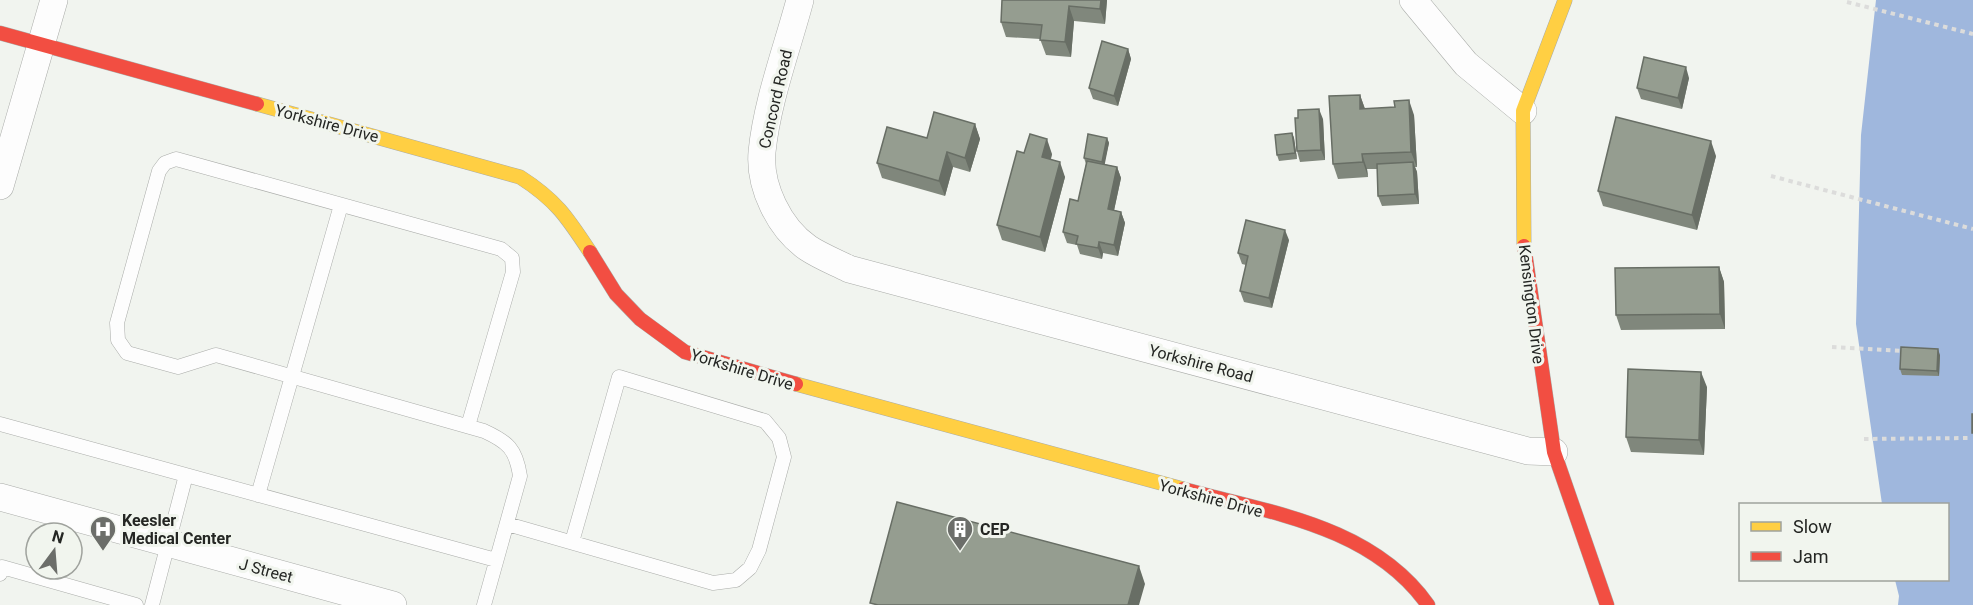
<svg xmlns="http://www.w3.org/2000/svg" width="1973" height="605" font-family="Roboto,sans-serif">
  <rect width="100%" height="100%" fill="#f1f4ef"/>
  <path fill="#9fb7dd" d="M1876 0H1973V605H1898L1899 596 1895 580H1948V504H1882L1856 324 1861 135Z"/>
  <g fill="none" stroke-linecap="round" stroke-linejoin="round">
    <g stroke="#aaaca9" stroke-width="15">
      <path id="lane" d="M0 424 496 560
        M468 426 513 272 512 258 501 249 176 159 165 163 159 171 117 323 118 340 127 353 178 367 216 355 484 431C508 442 516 449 520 476L484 605
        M258 495 341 205
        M507 524 713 583 736 580 750 568 759 550 784 457 779 438 765 421 619 377 572 542
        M0 574 2 567 136 605
        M152 605 186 475"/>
    </g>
    <g stroke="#aaaca9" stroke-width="28">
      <path id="street" d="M800 0C787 49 767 101 762 152 759 186 779 228 808 248 820 256 835 262 849 269L1528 451 1554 452
        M1413 0 1466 64 1523 111
        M0 186 54 0
        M0 497 393 605"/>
    </g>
    <g stroke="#aaaca9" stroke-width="15">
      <path id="slow" d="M257 104 520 177C556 200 567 217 590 252
        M1524 246 1523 111 1565 0
        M796 384 1183 489"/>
    </g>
    <g stroke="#aaaca9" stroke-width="15">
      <path id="jam" d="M0 33 257 104
        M1524 246 1554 452 1607 605
        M590 252 616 294 640 319 685 352 796 384
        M1183 489C1271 513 1372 526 1428 605"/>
    </g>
    <path stroke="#dcdcdb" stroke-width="4" stroke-dasharray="4.5 4.5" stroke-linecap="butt" d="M1847 2 1973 34
      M1771 176 1973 229
      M1832 347 1906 351
      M1864 439 1968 438"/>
    <use href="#lane" stroke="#fdfdfd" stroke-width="14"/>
    <use href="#street" stroke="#fdfdfd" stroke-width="27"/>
    <use href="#slow" stroke="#ffcf43" stroke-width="14"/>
    <use href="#jam" stroke="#f24e42" stroke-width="14"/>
  </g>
  <path fill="#80877c" d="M1002 0H1107L1105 24 1074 21 1071 57 1046 55 1040 39 1006 37 1001 22Z
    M1128 49 1131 59 1118 106 1093 99 1089 88Z
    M1689 78 1682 109 1641 99 1637 88Z
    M1360 95 1365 109 1414 115 1417 167H1415L1417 172 1419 204 1382 206 1378 196 1377 169H1367L1368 177 1338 179 1333 164Z
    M1323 119 1325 160 1300 162 1297 151Z
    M975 124 980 139 970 172 953 167 945 196 882 178 877 163 927 138Z
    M1292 133 1294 138 1297 159 1279 161 1277 155Z
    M1107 138 1109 143 1104 164 1117 167 1121 178 1114 210 1121 212 1125 223 1118 256 1103 253 1102 259 1080 254 1077 245 1067 243 1063 232 1078 201 1086 164 1084 158Z
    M1024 153 1052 154 1051 159 1065 177 1045 252 1002 240 997 225Z
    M1716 156 1697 230 1603 206 1598 191Z
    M1289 240 1272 308 1244 302 1240 291 1246 265 1242 264 1238 253Z
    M1719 267 1724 282 1725 329 1621 330 1616 315Z
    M1940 355 1939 376 1902 375 1900 369Z
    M1707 387 1704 455 1631 452 1626 437Z"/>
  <path fill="#686e65" d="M1101 0H1107L1105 24 1100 9Z
    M1069 6 1074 21 1071 57 1065 42Z
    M1128 49 1131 59 1118 106 1114 96Z
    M1686 67 1689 78 1682 109 1678 98Z
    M1360 95 1365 109H1360Z
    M1409 100 1414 115 1417 167 1411 152Z
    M1319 109 1323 119 1325 160 1321 150Z
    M975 124 980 139 970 172 965 158Z
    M1292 133 1294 138 1297 159 1295 153Z
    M1107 138 1109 143 1104 168 1102 162Z
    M1047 139 1052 154 1047 172 1042 157Z
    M1711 141 1716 156 1697 230 1692 215Z
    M947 152 953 167 945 196 939 181Z
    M1362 154 1367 169 1368 177 1363 162Z
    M1060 162 1065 177 1045 252 1040 237Z
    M1413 162 1417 172 1419 204 1415 194Z
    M1117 167 1121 178 1112 220 1108 209Z
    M1121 212 1125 223 1118 256 1114 245Z
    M1285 230 1289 240 1272 308 1269 298Z
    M1099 242 1103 253 1102 259 1098 248Z
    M1719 267 1724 282 1725 329 1720 314Z
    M1938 349 1940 355 1939 376 1937 371Z
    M1701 372 1707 387 1704 455 1699 440Z
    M1139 566 1145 584 1139 605H1128Z"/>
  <path fill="#959d90" stroke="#686e65" stroke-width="1.5" d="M1002 0H1101L1100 9 1069 6 1065 42 1040 40 1042 25 1001 22Z
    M1102 41 1128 49 1114 96 1089 88Z
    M1644 57 1686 67 1678 98 1637 88Z
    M1360 95V109L1395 107 1394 101 1409 100 1411 152 1362 154 1363 162 1333 164 1329 96Z
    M1319 109 1321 150 1297 151 1295 118H1298V110Z
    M934 112 975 124 965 158 947 152 939 181 877 163 887 127 927 138Z
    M1616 117 1711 141 1692 215 1598 191Z
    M1292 133 1295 153 1277 155 1275 135Z
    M1030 134 1047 139 1042 157 1060 162 1040 237 997 225 1017 151 1024 153Z
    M1088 134 1107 138 1102 162 1084 158Z
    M1087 161 1117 167 1108 209 1121 212 1114 245 1099 242 1098 248 1076 244 1078 236 1063 232 1070 199 1078 201Z
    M1413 162 1415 194 1378 196 1377 164Z
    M1246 220 1285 230 1269 298 1240 291 1248 256 1238 253Z
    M1719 267 1720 314 1616 315 1615 268Z
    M1901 347 1938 349 1937 371 1900 369Z
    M1628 369 1701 372 1699 440 1626 437Z
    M1972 414H1973V433H1972Z
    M897 502 1139 566 1128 605H878L870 603Z"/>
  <defs>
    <g id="hospital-pin" transform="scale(1.35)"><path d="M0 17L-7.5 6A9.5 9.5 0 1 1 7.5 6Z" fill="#6c6e6a" stroke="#f1f5ee"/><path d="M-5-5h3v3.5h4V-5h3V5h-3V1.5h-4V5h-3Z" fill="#fff"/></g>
    <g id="building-pin" transform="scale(1.35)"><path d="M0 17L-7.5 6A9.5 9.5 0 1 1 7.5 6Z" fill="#6c6e6a" stroke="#f1f5ee"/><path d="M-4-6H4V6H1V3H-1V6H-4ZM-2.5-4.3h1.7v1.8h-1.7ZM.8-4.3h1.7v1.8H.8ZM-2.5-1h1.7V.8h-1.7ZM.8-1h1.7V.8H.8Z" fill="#fff"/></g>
  </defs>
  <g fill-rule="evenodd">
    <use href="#hospital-pin" x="103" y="529"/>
    <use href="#building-pin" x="960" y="529"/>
  </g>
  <g text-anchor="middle" stroke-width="6" stroke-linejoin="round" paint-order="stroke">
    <g font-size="16" fill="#242623" stroke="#f1f5ee">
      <text transform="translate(775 99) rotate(-77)" y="6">Concord Road</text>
      <text transform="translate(327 123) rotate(15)" y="6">Yorkshire Drive</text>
      <text transform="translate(1532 304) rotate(83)" y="6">Kensington Drive</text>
      <text transform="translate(1201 363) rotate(15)" y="6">Yorkshire Road</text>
      <text transform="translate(742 369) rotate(17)" y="6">Yorkshire Drive</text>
      <text transform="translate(1211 498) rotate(15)" y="6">Yorkshire Drive</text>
      <text transform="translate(266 570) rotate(15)" y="6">J Street</text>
    </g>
    <g font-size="16" font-weight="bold" fill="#242623" stroke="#f1f5ee" text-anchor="start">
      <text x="122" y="526">Keesler<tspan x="122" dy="18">Medical Center</tspan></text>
      <text x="980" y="535">CEP</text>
    </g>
  </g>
  <rect x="1739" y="503" width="210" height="78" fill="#f1f5ee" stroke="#9fa29d" stroke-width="1.5"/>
  <rect x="1751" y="522" width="30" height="9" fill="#ffcf43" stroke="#9fa29d" stroke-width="1.5"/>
  <text x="1793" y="533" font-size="18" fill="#242623">Slow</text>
  <rect x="1751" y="552" width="30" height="9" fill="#f24e42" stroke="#9fa29d" stroke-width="1.5"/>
  <text x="1793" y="563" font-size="18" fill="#242623">Jam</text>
  <g transform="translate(54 551) rotate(16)"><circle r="28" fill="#f1f5ee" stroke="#9fa29d" stroke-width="1.5"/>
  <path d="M0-4.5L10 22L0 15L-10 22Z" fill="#6c6e6a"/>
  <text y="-9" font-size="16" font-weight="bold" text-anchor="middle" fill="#242623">N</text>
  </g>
</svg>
